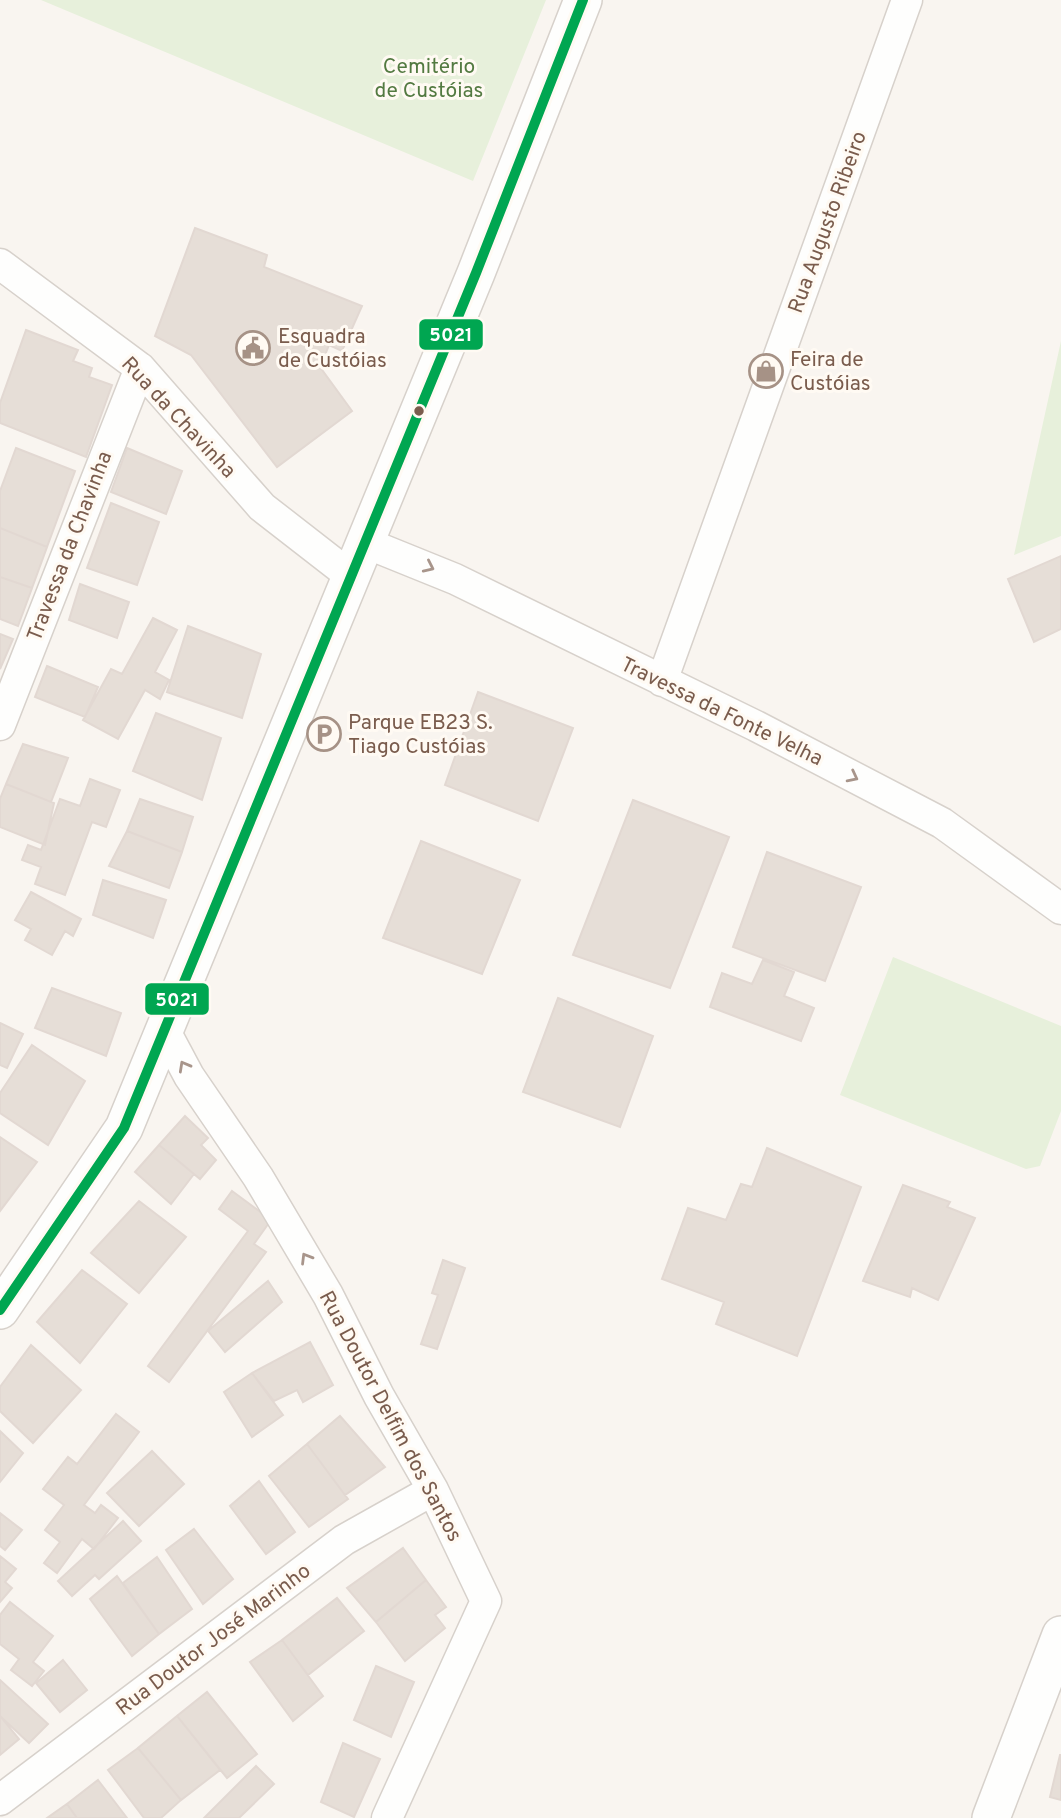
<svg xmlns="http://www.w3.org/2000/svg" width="1061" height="1818" font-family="Overpass,sans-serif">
  <rect width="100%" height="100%" fill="#f9f5f0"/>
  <path fill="#e7f0db" d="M41 0H546L473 181Z
    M1061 341V536L1014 555Z
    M893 957 1061 1026V1111L1040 1166 1026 1169 840 1095Z"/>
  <path fill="#e6ded7" stroke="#e2d8d2" stroke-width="2" d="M195 228 267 255 264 267 362 306 342 351 329 345 320 367 352 411 277 467 191 355 155 336Z
    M26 330 78 350 73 361 92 368 89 377 112 385 86 457 0 423V403Z
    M16 448 75 471 47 547 0 528V491Z
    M127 448 182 471 166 514 111 492Z
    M111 503 159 522 137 585 87 568Z
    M0 528 47 547 32 588 0 577Z
    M1061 556V629L1034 642 1008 579Z
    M0 577 32 588 18 626 0 619Z
    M80 584 129 602 117 638 69 620Z
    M153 618 177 630 155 672 169 680 160 699 145 690 118 739 83 720 111 669 122 674Z
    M188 626 261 654 242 718 167 692Z
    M0 634 13 639 0 669Z
    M47 666 98 687 85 717 35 697Z
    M478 692 573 728 538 821 445 785Z
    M156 713 221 738 202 800 133 771Z
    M23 744 68 758 51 802 6 784Z
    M90 779 120 790 106 827 92 822 65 895 35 884 41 867 22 860 28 845 41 850 60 799 80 806Z
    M6 784 54 803 45 845 0 827V799Z
    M140 799 193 817 182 852 127 831Z
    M633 800 729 837 670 988 573 955Z
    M127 831 182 852 169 888 109 866Z
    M421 841 520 880 482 974 383 938Z
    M767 852 861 887 825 981 733 947Z
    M103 880 166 900 153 938 93 915Z
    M31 892 81 919 73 936 65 931 52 955 25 940 31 929 15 920Z
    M763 960 794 972 784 996 814 1008 801 1041 710 1007 722 973 752 984Z
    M52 988 121 1013 106 1056 35 1028Z
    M558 998 653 1036 620 1127 523 1092Z
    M0 1023 23 1034 7 1068 0 1065Z
    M32 1045 85 1081 48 1145 0 1113V1093Z
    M185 1116 208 1138 201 1145 216 1160 200 1179 159 1145Z
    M0 1137 37 1162 0 1211Z
    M159 1145 194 1174 171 1204 135 1172Z
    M767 1148 861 1187 797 1356 716 1324 724 1302 662 1279 688 1208 726 1220 741 1184 752 1187Z
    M903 1185 950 1202 947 1207 975 1218 938 1300 912 1288 910 1297 863 1281Z
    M232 1191 271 1220 254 1244 266 1252 169 1382 148 1366 248 1231 219 1209Z
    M139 1201 186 1237 139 1293 91 1253Z
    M443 1260 465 1268 437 1349 421 1344 438 1295 432 1293Z
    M82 1270 127 1304 80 1363 37 1322Z
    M268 1281 282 1302 225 1352 208 1331Z
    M310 1342 333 1385 303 1402 297 1390 274 1401 252 1373Z
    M31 1345 81 1390 33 1443 0 1411V1387Z
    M252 1373 283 1415 252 1437 224 1392Z
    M116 1414 139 1432 84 1505 95 1513 101 1505 118 1518 94 1549 82 1539 57 1573 44 1563 60 1542 45 1530 64 1505 43 1489 68 1457 77 1464Z
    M340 1416 385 1467 345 1495 307 1444Z
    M0 1431 23 1453 0 1482Z
    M307 1444 348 1499 309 1527 269 1476Z
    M152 1451 184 1484 139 1526 107 1493Z
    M259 1481 295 1532 266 1554 230 1506Z
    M0 1513 22 1530 5 1550 0 1546Z
    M123 1521 141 1541 99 1579 95 1575 72 1596 58 1581Z
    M194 1529 233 1579 203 1604 166 1550Z
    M403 1548 426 1580 376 1622 347 1588Z
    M0 1556 16 1569 5 1582 12 1588 0 1602Z
    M157 1557 192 1609 159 1634 123 1583Z
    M117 1576 159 1634 132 1656 90 1599Z
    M426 1580 446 1607 435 1615 445 1628 405 1661 376 1622Z
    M337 1598 364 1631 308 1675 282 1640Z
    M10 1602 53 1636 33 1662 44 1671 32 1686 11 1670 19 1659 0 1644V1615Z
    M282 1640 323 1696 293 1721 250 1662Z
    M63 1660 87 1690 60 1712 36 1683Z
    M376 1666 414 1682 391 1737 354 1720Z
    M0 1680 48 1724 29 1743 0 1716Z
    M207 1692 257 1754 227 1778 177 1716Z
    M0 1716 19 1739 0 1755Z
    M177 1716 220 1770 181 1800 138 1748Z
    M343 1743 380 1759 354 1817 321 1802Z
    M138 1748 181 1800 161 1818H144L108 1770Z
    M1060 1755H1061V1800L1050 1797Z
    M256 1766 274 1784 239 1818H204Z
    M98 1780 127 1818H77L67 1804Z
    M67 1804 77 1818H47Z"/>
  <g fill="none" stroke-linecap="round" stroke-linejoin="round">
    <g stroke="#d7d1cb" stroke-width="33">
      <path id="minor" d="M0 264 140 368 262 507 352 577
        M366 543 455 579 756 726 942 823 1061 909
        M662 681 907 0
        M0 725 140 368
        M165 1031 189 1076 258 1177 328 1295 379 1396 433 1490 486 1601 387 1818
        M0 1800 344 1540 433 1490"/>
    </g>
    <g stroke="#d7d1cb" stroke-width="40">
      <path id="tertiary" d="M0 1310 124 1128 476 273 583 0
        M991 1818 1061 1635"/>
    </g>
    <use href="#minor" stroke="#fefefd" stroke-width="30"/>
    <use href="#tertiary" stroke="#fefefd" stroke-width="37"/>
    <g stroke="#fffaf3" stroke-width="16">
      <path id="bus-1" d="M0 1310 124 1128 476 273 583 0"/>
    </g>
    <use href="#bus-1" stroke="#00a651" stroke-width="10"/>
  </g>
  <defs><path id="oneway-chevron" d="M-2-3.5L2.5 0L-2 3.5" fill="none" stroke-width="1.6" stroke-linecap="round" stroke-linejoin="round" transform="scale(1.75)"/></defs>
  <g stroke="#a8958b">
    <use href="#oneway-chevron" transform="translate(429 567) rotate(25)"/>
    <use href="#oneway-chevron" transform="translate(853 777) rotate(27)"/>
    <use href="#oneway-chevron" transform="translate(184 1066) rotate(-119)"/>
    <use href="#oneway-chevron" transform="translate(306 1258) rotate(-121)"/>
  </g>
  <defs>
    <g id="civic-ring" transform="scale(1.75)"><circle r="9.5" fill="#fffaf3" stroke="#a69286" stroke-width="1.5"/><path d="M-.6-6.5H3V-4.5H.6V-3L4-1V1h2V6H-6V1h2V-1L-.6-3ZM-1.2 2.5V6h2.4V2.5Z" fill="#a69286"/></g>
    <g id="shop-ring" transform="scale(1.75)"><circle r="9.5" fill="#fffaf3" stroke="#a69286" stroke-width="1.5"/><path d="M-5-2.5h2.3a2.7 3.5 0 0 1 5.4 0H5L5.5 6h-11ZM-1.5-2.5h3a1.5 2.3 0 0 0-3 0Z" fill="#a69286"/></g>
    <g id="parking-ring" transform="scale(1.75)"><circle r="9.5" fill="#fffaf3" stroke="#a69286" stroke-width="1.5"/><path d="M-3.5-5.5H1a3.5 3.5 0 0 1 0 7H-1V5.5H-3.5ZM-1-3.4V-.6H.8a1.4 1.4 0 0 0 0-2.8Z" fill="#a69286"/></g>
  </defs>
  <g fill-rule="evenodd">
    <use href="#civic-ring" x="253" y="348"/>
    <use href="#shop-ring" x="766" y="371"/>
    <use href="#parking-ring" x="324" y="734"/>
  </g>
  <circle fill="#7a5c4d" stroke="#fffaf3" stroke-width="2.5" cx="419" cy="411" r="6"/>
  <g text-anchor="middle" stroke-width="6" stroke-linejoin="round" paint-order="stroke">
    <g font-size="21" fill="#537a41" stroke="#fffaf3">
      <text x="429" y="73">Cemitério<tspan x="429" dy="24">de Custóias</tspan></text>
    </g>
    <g font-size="21" fill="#7a5c4d" stroke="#fffaf3">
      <text transform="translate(827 222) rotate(-70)" y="7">Rua Augusto Ribeiro</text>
      <text transform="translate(179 417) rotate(47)" y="7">Rua da Chavinha</text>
      <text transform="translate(69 546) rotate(-69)" y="7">Travessa da Chavinha</text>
      <text transform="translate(722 711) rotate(26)" y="7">Travessa da Fonte Velha</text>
      <text transform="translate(391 1416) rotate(62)" y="7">Rua Doutor Delfim dos Santos</text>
      <text transform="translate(213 1639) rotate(-37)" y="7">Rua Doutor José Marinho</text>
    </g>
    <g font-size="21" fill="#7a5c4d" stroke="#fffaf3" text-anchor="start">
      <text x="278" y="343">Esquadra<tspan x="278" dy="24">de Custóias</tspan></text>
      <text x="790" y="366">Feira de<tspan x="790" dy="24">Custóias</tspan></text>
      <text x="348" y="729">Parque EB23 S.<tspan x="348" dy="24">Tiago Custóias</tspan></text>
    </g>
  </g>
  <g stroke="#fffaf3" stroke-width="2.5">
    <rect x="418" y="318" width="66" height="33" rx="7" fill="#00a651"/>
    <rect x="144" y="982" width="66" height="34" rx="7" fill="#00a651"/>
  </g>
  <g font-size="19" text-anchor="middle" font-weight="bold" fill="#fff">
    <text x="451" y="341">5021</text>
    <text x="177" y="1006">5021</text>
  </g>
</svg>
